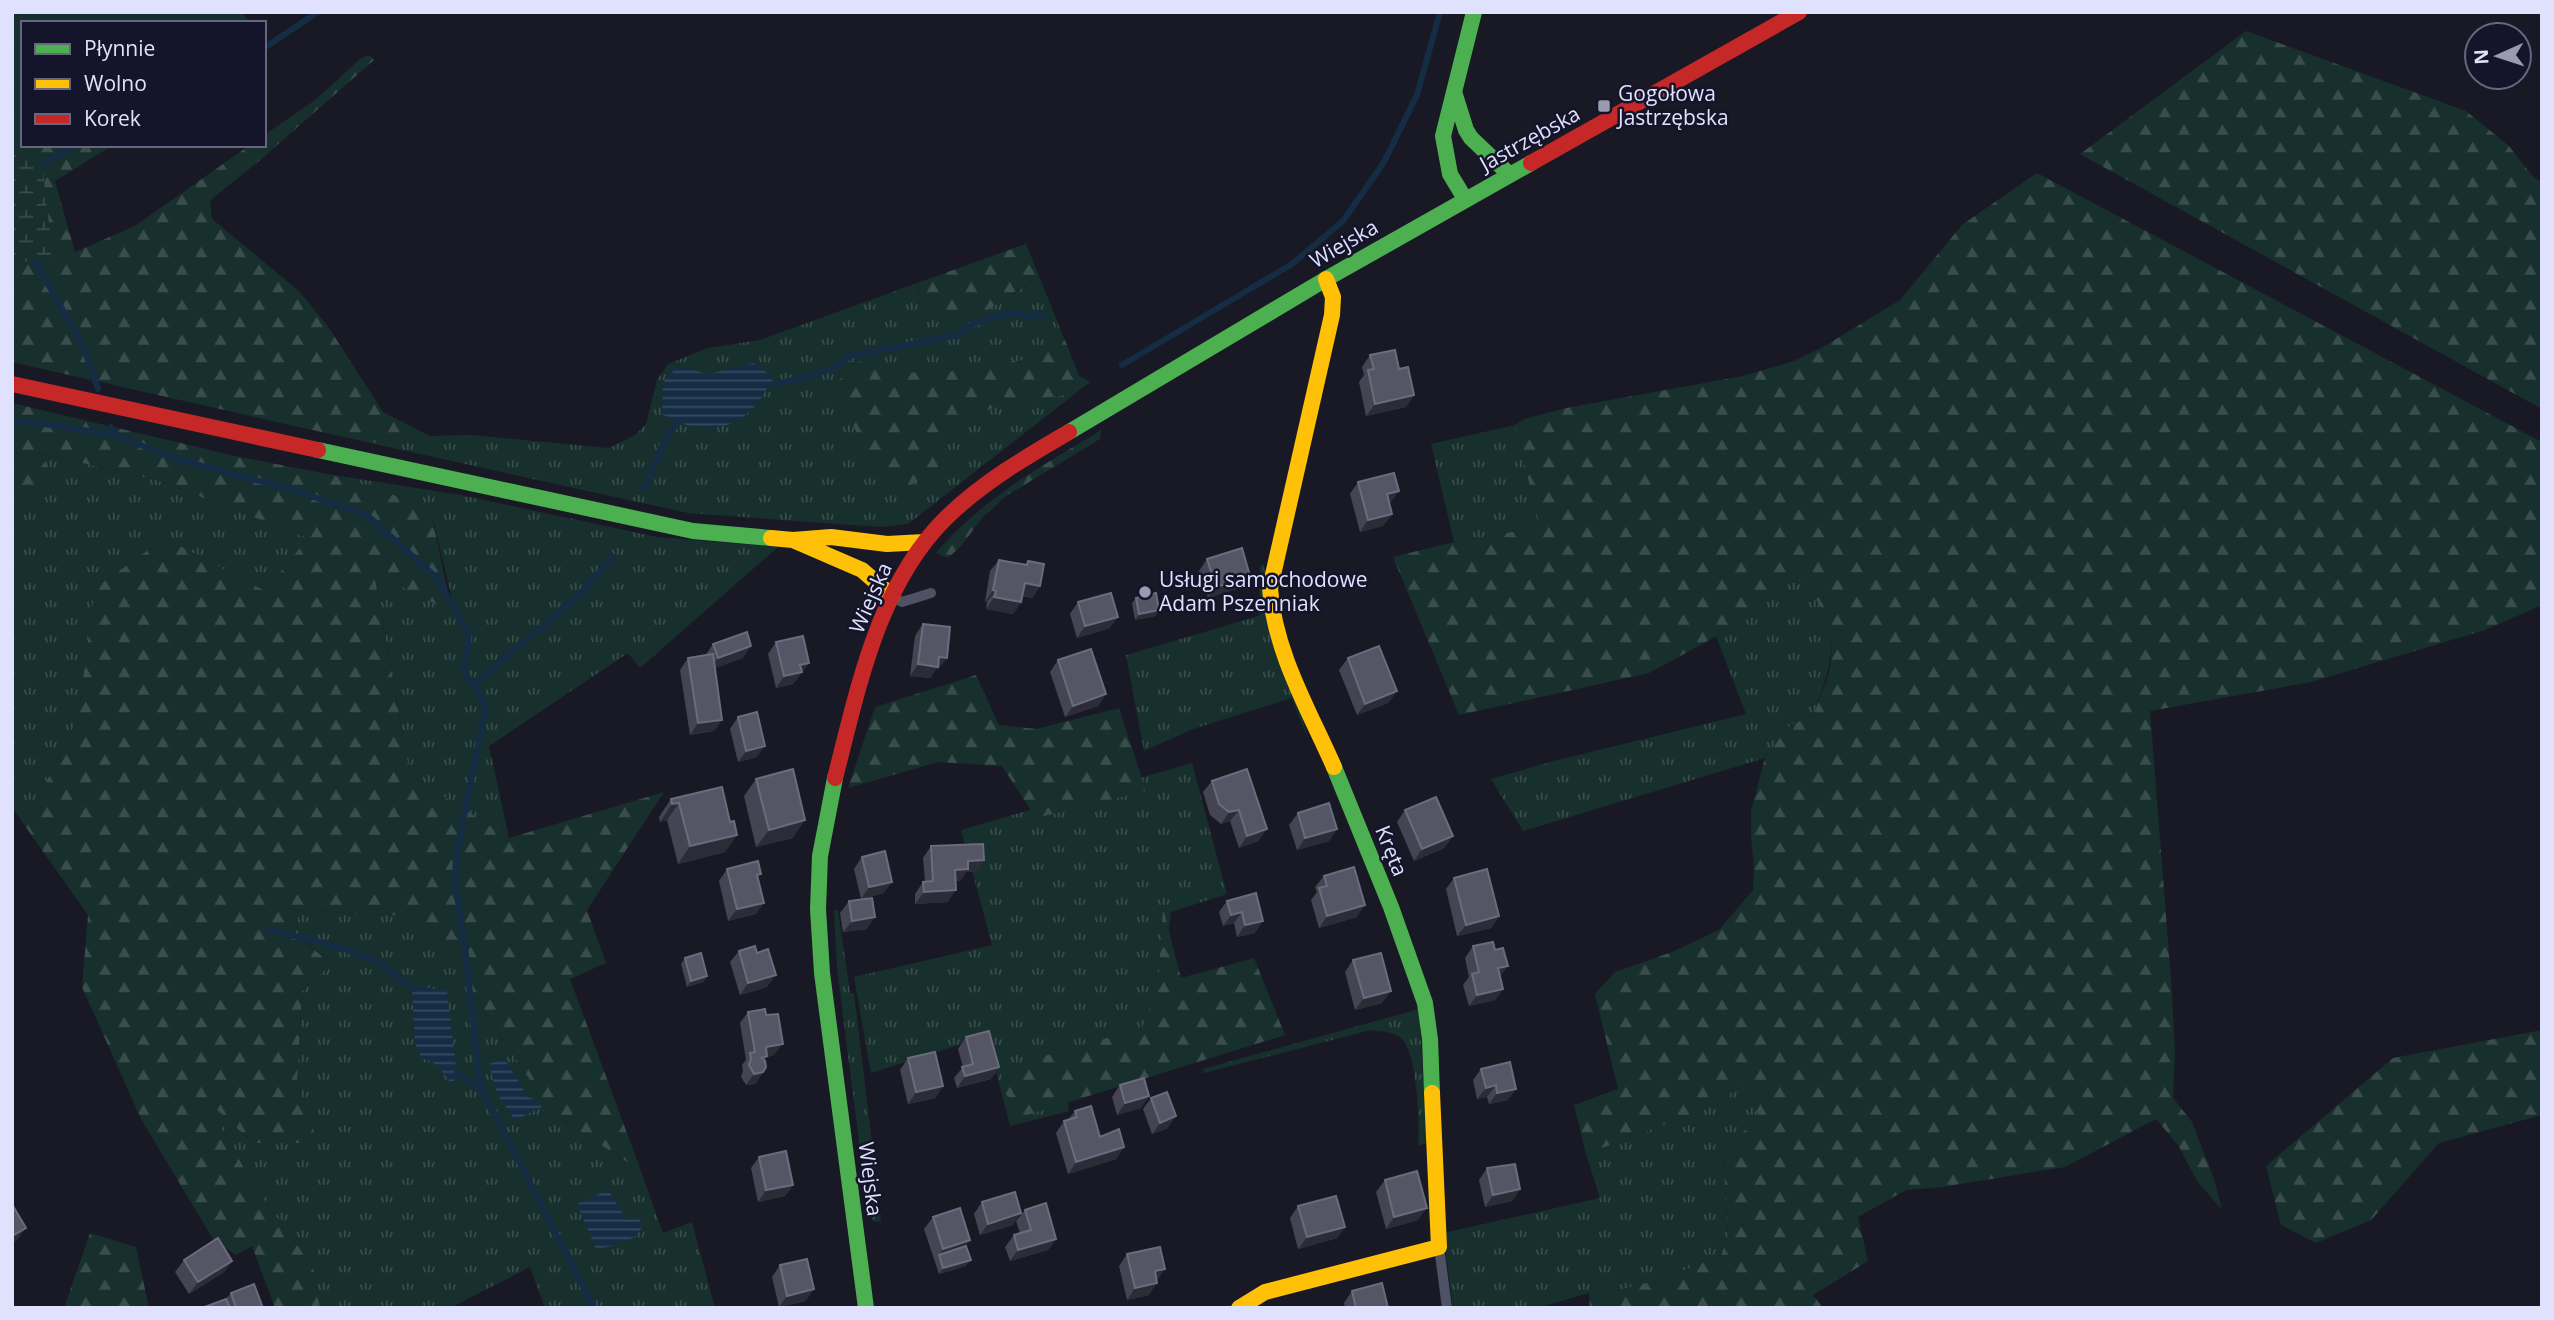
<svg xmlns="http://www.w3.org/2000/svg" width="2554" height="1320" font-family="'Open Sans',sans-serif">
  <defs>
    <pattern id="grass-tufts" width="24" height="20" patternUnits="userSpaceOnUse" patternTransform="scale(1.75)"><rect width="24" height="20" fill="#172f2d"/><path d="M3 7l-1-3M5 7V3M7 7l1-3M15 17l-1-3M17 17v-4M19 17l1-3" fill="none" stroke="#384d4c"/></pattern>
    <pattern id="forest-firs" width="22" height="20" patternUnits="userSpaceOnUse" patternTransform="scale(1.75)"><rect width="22" height="20" fill="#172f2d"/><path d="M5 1l3.5 6h-7zM16 11l3.5 6h-7z" fill="#384d4c"/></pattern>
    <pattern id="wetland-marsh" width="20" height="14" patternUnits="userSpaceOnUse" patternTransform="scale(1.75)"><rect width="20" height="14" fill="#172f2d"/><path d="M1 5h8M5 5V1M11 12h8M15 12V8" fill="none" stroke="#384d4c"/></pattern>
    <pattern id="water-rules" width="6" height="5" patternUnits="userSpaceOnUse" patternTransform="scale(1.75)"><rect width="6" height="5" fill="#142d45"/><path d="M0 2.5h6" fill="none" stroke="#364b61"/></pattern>
  </defs>
  <rect width="100%" height="100%" fill="#191925"/>
  <path fill="url(#grass-tufts)" d="M1039 276 1079 376 1090 382 908 524 879 527 688 513 370 443 430 436 471 435 609 448 635 435 646 424 657 380 668 364 708 348 760 340 917 283 919 294 1012 295Z
    M1515 425 1541 527 1454 542 1431 444Z
    M37 453 157 480 308 538 265 592 165 538 95 588 78 717 25 826 12 807V508L52 478Z
    M333 475 461 495 657 537 778 547 640 668 628 653 489 746 509 838 410 775 374 572 455 611 430 507Z
    M1263 564 1308 739 1292 698 1193 729 1144 751 1126 655 1259 616 1260 566Z
    M1790 572C1805 585 1826 603 1830 623 1836 654 1824 685 1814 714L1788 727 1765 758 1523 831 1491 779 1554 761 1746 714 1716 636 1737 625Z
    M1192 763 1227 894 1171 912 1163 975 1150 1033 1061 1062 1069 1111 1010 1126 987 1036 871 1073 854 977 992 945 961 830Z
    M297 910 404 916 445 942 483 1010 553 1114 641 1171 663 1233 692 1222 715 1308H545L530 1267 450 1308H320L313 1267 256 1189 202 1095 253 1143H318L297 1083 302 991 331 964 298 935Z
    M834 910H838L850 993H854L874 1159 864 1160 861 1157 837 968Z
    M1419 1009 1427 1143 1418 1145C1420 1124 1417 1053 1402 1039 1394 1031 1381 1032 1371 1030L1204 1073 1203 1069Z
    M1749 1087 1758 1115 1723 1156 1728 1235 1721 1257 1657 1280 1589 1298V1293L1537 1308H1453L1443 1233 1600 1198 1586 1154 1722 1103 1734 1089Z
    M875 1167 881 1221 874 1222 868 1213 864 1173Z"/>
  <path fill="url(#forest-firs)" d="M12 12H242L250 23H23V145H113L55 181 75 252 135 226 250 145H264V135L314 101 360 59 369 55 374 60 259 161 213 198 210 203 212 219 299 291 329 328 383 412 430 436 370 443 12 362Z
    M2246 31 2466 111 2509 146 2533 177 2542 182V409L2080 154Z
    M2037 173 2542 442V605L2485 630 2311 682 2150 711 2172 993 2175 1053 2173 1098 2192 1122 2215 1182 2222 1210 2197 1181 2178 1145 2156 1119 2065 1167 1942 1187 1906 1190 1858 1217 1868 1261 1813 1295 1823 1308H1590L1589 1298 1657 1280 1721 1256 1728 1235 1723 1156 1758 1115 1749 1087 1734 1089 1722 1103 1586 1154 1574 1105 1618 1089 1595 994 1615 972 1672 952 1719 930 1753 890 1754 865 1751 837V811L1765 758 1788 727 1814 714C1819 699 1827 682 1830 667 1837 624 1821 599 1790 572L1737 625 1649 673 1459 715 1393 557 1454 542 1540 527 1515 425 1524 419 1566 408 1743 376 1794 361 1823 347 1900 300 1962 225Z
    M1026 244 1039 276 985 312 956 322 921 302 917 283Z
    M1065 340 1079 376 1090 382C1062 404 1042 394 1012 402 989 408 966 419 944 428L947 455 936 469 898 493 882 480 873 461 859 439 837 382 858 362 877 359 907 372 934 374 1035 358Z
    M12 403 235 456 333 475 430 507 452 612 374 573 410 775 509 838 664 792 587 910 606 963 570 979 641 1171 553 1114 483 1010 445 942 404 916 297 910 298 936 331 964 302 991 297 1083 318 1143H253L204 1098 256 1189 313 1267 320 1308H275L252 1246 236 1255 213 1239 141 1119 82 987 88 915 25 826 78 717 95 588 165 538 265 591 308 538 157 480 38 453 53 478 12 508Z
    M1101 430 1100 439 1006 496 983 517 961 546 948 558 936 553C985 496 1038 469 1101 430Z
    M976 675 999 725 1036 729 1119 708 1146 791 1036 818 1002 766 938 762 848 788 875 707Z
    M1163 908 1181 978 1254 958 1285 1035 1024 1116 1000 1087 1041 1057 1142 1028 1158 986Z
    M2542 1030V1115L2439 1143 2371 1220 2316 1243 2281 1225 2266 1166 2393 1058Z
    M90 1233 136 1247 149 1308H64Z"/>
  <path fill="url(#wetland-marsh)" d="M12 144 42 163 53 259 12 263Z"/>
  <path fill="url(#water-rules)" d="M754 363 774 378C767 388 761 400 752 409 726 436 691 431 662 414L663 382 678 366 708 374Z
    M419 986 447 991 457 1075 454 1081H449C442 1071 435 1059 422 1059L415 1043 412 988Z
    M504 1058 528 1097 536 1100 542 1107 515 1120 497 1094 489 1064Z
    M608 1190 627 1220 639 1219 643 1225C636 1243 613 1246 596 1249L577 1204Z"/>
  <g fill="none" stroke-linecap="round" stroke-linejoin="round">
    <path stroke="#142d45" stroke-width="6" d="M264 48 318 12
      M42 163 77 145
      M35 261 83 346 98 389
      M1122 365 1292 264 1343 221 1384 162 1417 95 1440 12
      M770 385C797 379 829 375 850 356L958 335 975 323 1016 312 1026 317 1044 314
      M12 421 32 422 114 435
      M111 427 114 435 180 460 290 489 367 515 437 578 468 632V646L463 670 483 699 485 710 456 858 455 882 466 955 479 1077 485 1095 594 1308
      M645 489 663 444 677 423
      M473 686C519 642 575 608 612 556
      M268 929 345 949 381 964 412 988
      M457 1072 483 1091"/>
    <path stroke="#4f5164" stroke-width="10" d="M892 596 902 602 931 593
      M1439 1247 1447 1308"/>
    <path stroke="#4caf50" stroke-width="16" d="M1455 95 1466 130 1471 138 1509 174
      M1465 199 1450 174 1443 136 1474 12
      M1069 432 1326 279 1531 163
      M318 450 693 531 771 538
      M1334 767 1391 907 1425 1003 1430 1039 1432 1093
      M835 778 820 856 818 909 822 973 866 1308"/>
    <path stroke="#ffc107" stroke-width="16" d="M1326 279 1333 297 1332 315 1270 588C1274 651 1309 710 1334 767
      M771 538 793 540 831 537 887 544 924 542
      M795 541 862 570 892 596
      M1239 1308 1265 1292 1439 1247 1432 1093"/>
    <path stroke="#c62828" stroke-width="16" d="M1531 163 1799 12
      M12 384 318 450
      M835 778C858 689 878 584 947 517 983 482 1026 457 1069 432"/>
  </g>
  <path fill="#444453" d="M1370 355 1399 369 1414 395 1406 407 1366 416 1359 382 1364 375 1362 367Z
    M1358 482 1391 502 1389 503 1392 514 1383 526 1360 532 1350 494Z
    M1207 559 1250 576 1242 587 1208 598 1199 571Z
    M999 560 1025 565 1028 561 1040 586 1032 598 1022 596 1021 602 1013 614 986 609 987 602H985L990 571Z
    M1136 598 1159 610 1155 616 1135 620 1132 603Z
    M1078 602 1110 628 1077 638 1070 614Z
    M923 624 947 658 938 669H936L930 678 910 676 915 636Z
    M776 642 809 663 793 684 776 688 768 654Z
    M713 644 743 658 714 668 722 720 714 731 690 735 680 670 688 658 705 656Z
    M1348 658 1397 691 1388 703 1357 715 1339 670Z
    M1058 660 1106 694 1098 706 1065 717 1050 672Z
    M738 717 757 757 738 762 730 729Z
    M756 779 793 838 756 847 744 796Z
    M1212 781 1267 829 1258 841 1239 848 1230 821 1221 824 1210 815 1203 792Z
    M671 799 730 822 737 835 725 852 678 864 667 820 660 822 659 817Z
    M1405 810 1453 836 1444 848 1414 861 1397 822Z
    M1298 813 1337 829 1329 841 1297 850 1289 825Z
    M931 846 984 860 976 871 966 872 960 881H955L948 902 915 904V894L923 882H925L923 858Z
    M862 857 884 893 861 899 854 869Z
    M727 869 758 878 756 914 728 921 719 881Z
    M1324 876 1357 917 1319 928 1311 900 1317 892 1315 887Z
    M1454 878 1499 916 1491 928 1457 936 1446 889Z
    M1256 893 1255 933 1237 937 1234 923 1223 926 1219 912 1227 901Z
    M849 901 867 929 843 932 840 913Z
    M1473 946 1503 989 1495 1000 1469 1006 1463 985 1469 977 1465 958Z
    M739 951 767 987 740 995 730 962Z
    M685 958 707 976 703 982 687 987 681 964Z
    M1353 960 1382 1003 1355 1010 1345 972Z
    M748 1012 774 1055 767 1057 765 1060 763 1072 755 1084 746 1085 741 1077 743 1071 742 1065 746 1060 740 1023Z
    M966 1037 999 1067 991 1079 957 1088 954 1078 963 1067 958 1049Z
    M908 1058 943 1086 935 1098 908 1104 900 1070Z
    M1481 1069 1508 1100 1489 1104 1487 1097 1477 1099 1473 1080Z
    M1120 1085 1149 1096 1141 1108 1117 1115 1112 1097Z
    M1151 1098 1168 1128 1152 1134 1143 1109Z
    M1075 1111 1100 1137 1124 1147 1116 1159 1068 1174 1056 1133 1064 1121 1068 1120Z
    M759 1157 793 1185 785 1196 758 1202 751 1168Z
    M1487 1168 1520 1189 1512 1201 1485 1207 1479 1180Z
    M1385 1180 1418 1220 1386 1229 1376 1192Z
    M982 1202 1013 1225 980 1235 974 1214Z
    M1298 1206 1345 1227 1337 1238 1298 1249 1290 1218Z
    M1025 1210 1056 1239 1048 1250 1010 1261 1005 1247 1014 1235 1020 1233 1016 1221Z
    M933 1217 970 1240 966 1246V1266L939 1274 924 1229Z
    M1127 1254 1157 1281 1149 1295 1127 1300 1119 1266Z
    M184 1260 232 1261 224 1272 189 1294 175 1272Z
    M780 1265 806 1301 779 1307 772 1277Z
    M1352 1291 1388 1308H1345L1344 1303Z
    M231 1293 263 1308H202L226 1299Z"/>
  <path fill="#2c2c39" d="M1414 395 1406 407 1366 416 1375 404Z
    M1399 491 1391 502 1378 506 1387 494Z
    M1392 514 1383 526 1360 532 1368 520Z
    M1250 576 1242 587 1208 598 1216 587Z
    M1025 583 1040 586 1032 598 1016 595Z
    M993 590 996 591 987 602H985Z
    M994 597 1021 602 1013 614 986 609Z
    M1159 610 1155 616 1135 620 1139 614Z
    M1118 617 1110 628 1077 638 1085 626Z
    M751 646 743 658 710 670 718 658Z
    M939 657 947 658 938 669H936L930 678 910 676 918 664Z
    M809 663 793 684 776 688 784 676 800 665Z
    M1397 691 1388 703 1357 715 1365 704Z
    M1106 694 1098 706 1065 717 1073 706Z
    M722 720 714 731 690 735 698 723Z
    M765 746 757 757 738 762 746 751Z
    M679 803 667 820 660 822 672 804Z
    M1239 810 1230 821 1221 824 1229 812Z
    M805 820 793 838 756 847 769 830Z
    M1267 829 1258 841 1239 848 1247 836Z
    M1337 829 1329 841 1297 850 1305 838Z
    M737 835 725 852 678 864 690 846Z
    M1453 836 1444 848 1414 861 1422 849Z
    M984 860 976 871 966 872 960 881 947 882 955 870 968 861Z
    M892 882 884 893 861 899 869 887Z
    M956 890 948 902 915 904 924 892Z
    M764 903 756 914 728 921 737 909Z
    M1365 905 1357 917 1319 928 1327 916Z
    M1242 912 1234 923 1223 926 1231 915Z
    M1499 916 1491 928 1457 936 1466 925Z
    M875 917 867 929 843 932 852 921Z
    M1263 921 1255 933 1237 937 1245 925Z
    M1508 966 1499 978 1498 968Z
    M776 975 767 987 740 995 748 983Z
    M707 976 703 982 687 987 691 981Z
    M1503 989 1495 1000 1469 1006 1477 995Z
    M1391 991 1382 1003 1355 1010 1364 998Z
    M783 1044 774 1055 767 1057 759 1068 766 1047Z
    M999 1067 991 1079 957 1088 965 1076Z
    M763 1072 755 1084 746 1085 754 1074Z
    M1496 1085 1487 1097 1477 1099 1486 1088Z
    M943 1086 935 1098 908 1104 916 1092Z
    M1516 1089 1508 1100 1489 1104 1497 1093Z
    M1149 1096 1141 1108 1117 1115 1125 1103Z
    M1176 1116 1168 1128 1152 1134 1160 1123Z
    M1124 1147 1116 1159 1068 1174 1076 1162Z
    M793 1185 785 1196 758 1202 766 1190Z
    M1520 1189 1512 1201 1485 1207 1493 1195Z
    M1427 1208 1418 1220 1386 1229 1394 1217Z
    M1021 1213 1013 1225 980 1235 988 1224Z
    M1345 1227 1337 1238 1298 1249 1307 1237Z
    M26 1228 17 1240 12 1243V1236Z
    M1056 1239 1048 1250 1010 1261 1018 1250Z
    M970 1240 962 1252 939 1255 935 1261 943 1249Z
    M971 1260 966 1266 939 1274 943 1268Z
    M232 1261 224 1272 189 1294 198 1282Z
    M1165 1269 1157 1281 1155 1271Z
    M1157 1283 1149 1295 1127 1300 1135 1288Z
    M814 1289 806 1301 779 1307 787 1296Z"/>
  <path fill="#555565" stroke="#6a6b7d" stroke-width="2" d="M1395 350 1399 369 1408 367 1414 395 1375 404 1368 370 1374 369 1370 355Z
    M1394 473 1399 491 1387 494 1392 514 1368 520 1358 482Z
    M1242 548 1250 576 1216 587 1207 559Z
    M999 560 1027 565 1028 561 1044 564 1040 586 1025 583 1021 602 994 597 996 591 993 590Z
    M1111 593 1118 617 1085 626 1078 602Z
    M1156 593 1159 610 1139 614 1136 598Z
    M923 624 950 627 947 658 939 657 938 667 918 664Z
    M747 632 751 646 718 658 713 644Z
    M803 636 809 663 800 665 802 672 784 676 776 642Z
    M1379 646 1397 691 1365 704 1348 658Z
    M1091 649 1106 694 1073 706 1058 660Z
    M713 654 722 720 698 723 688 658Z
    M757 712 765 746 746 751 738 717Z
    M793 769 805 820 769 830 756 779Z
    M1247 769 1267 829 1247 836 1239 810 1229 812 1219 804 1212 781Z
    M722 787 730 822 734 821 737 835 690 846 679 803 672 804 671 799Z
    M1436 797 1453 836 1422 849 1405 810Z
    M1329 803 1337 829 1305 838 1298 813Z
    M983 844 984 860 968 861V869L955 870 956 890 924 892 923 882 933 881 931 846Z
    M885 851 892 882 869 887 862 857Z
    M758 861 761 874 757 875 764 903 737 909 727 869Z
    M1354 867 1365 905 1327 916 1319 888 1327 886 1324 876Z
    M1487 869 1499 916 1466 925 1454 878Z
    M1256 893 1263 921 1245 925 1242 912 1231 915 1227 901Z
    M872 898 875 917 852 921 849 901Z
    M1493 942 1495 950 1503 948 1508 966 1498 968 1503 989 1477 995 1472 974 1479 972 1473 946Z
    M755 946 757 953 768 949 776 975 748 983 739 951Z
    M701 953 707 976 691 981 685 958Z
    M1381 953 1391 991 1364 998 1353 960Z
    M765 1009 766 1015 778 1014 783 1044 766 1047 767 1056 762 1058 765 1061 766 1067 763 1072 754 1074 749 1065 751 1059 750 1053 755 1052 748 1012Z
    M989 1031 999 1067 965 1076 962 1067 973 1064 966 1037Z
    M935 1052 943 1086 916 1092 908 1058Z
    M1510 1062 1516 1089 1497 1093 1496 1085 1486 1088 1481 1069Z
    M1144 1078 1149 1096 1125 1103 1120 1085Z
    M1167 1092 1176 1116 1160 1123 1151 1098Z
    M1091 1106 1100 1137 1119 1129 1124 1147 1076 1162 1064 1121 1077 1117 1075 1111Z
    M786 1151 793 1185 766 1190 759 1157Z
    M1515 1164 1520 1189 1493 1195 1487 1168Z
    M1417 1171 1427 1208 1394 1217 1385 1180Z
    M1015 1192 1021 1213 988 1224 982 1202Z
    M1336 1196 1345 1227 1307 1237 1298 1206Z
    M1046 1203 1056 1239 1018 1250 1014 1235 1031 1230 1025 1210Z
    M12 1206H13L26 1228 12 1236Z
    M960 1208 970 1240 943 1249 933 1217Z
    M218 1238 232 1261 198 1282 184 1260Z
    M966 1246 971 1260 943 1268 939 1255Z
    M1160 1247 1165 1269 1155 1271 1157 1283 1135 1288 1127 1254Z
    M807 1259 814 1289 787 1296 780 1265Z
    M1382 1283 1388 1308H1356L1352 1291Z
    M254 1284 263 1308H236L231 1293Z
    M226 1299 230 1308H202Z"/>
  <g fill="#9a9bb1" stroke="#14142a" stroke-width="2.5">
    <rect x="1597" y="99" width="14" height="14" rx="3.5"/>
    <circle cx="1145" cy="592" r="7"/>
  </g>
  <g text-anchor="middle" stroke-width="5" stroke-linejoin="round" paint-order="stroke">
    <g font-size="21" fill="#e0e1fc" stroke="#14142a" text-anchor="start">
      <text x="1618" y="101">Gogołowa<tspan x="1618" dy="24">Jastrzębska</tspan></text>
      <text x="1159" y="587">Usługi samochodowe<tspan x="1159" dy="24">Adam Pszenniak</tspan></text>
    </g>
    <g font-size="21" fill="#e0e1fc" stroke="#14142a">
      <text transform="translate(1530 139) rotate(-29)" y="7">Jastrzębska</text>
      <text transform="translate(1344 244) rotate(-30)" y="7">Wiejska</text>
      <text transform="translate(871 598) rotate(-66)" y="7">Wiejska</text>
      <text transform="translate(1391 851) rotate(68)" y="7">Kręta</text>
      <text transform="translate(870 1179) rotate(83)" y="7">Wiejska</text>
    </g>
  </g>
  <rect width="2554" height="1320" fill="none" stroke="#e0e1fc" stroke-width="28"/>
  <rect x="21" y="21" width="245" height="126" fill="#14142a" stroke="#66667e" stroke-width="2"/>
  <rect x="35" y="44" width="35" height="10" fill="#4caf50" stroke="#66667e" stroke-width="2"/>
  <text x="84" y="56" font-size="21" fill="#e0e1fc">Płynnie</text>
  <rect x="35" y="79" width="35" height="10" fill="#ffc107" stroke="#66667e" stroke-width="2"/>
  <text x="84" y="91" font-size="21" fill="#e0e1fc">Wolno</text>
  <rect x="35" y="114" width="35" height="10" fill="#c62828" stroke="#66667e" stroke-width="2"/>
  <text x="84" y="126" font-size="21" fill="#e0e1fc">Korek</text>
  <g transform="translate(2498 56) rotate(267)"><circle r="33" fill="#14142a" stroke="#66667e" stroke-width="2"/>
  <path d="M0-5L12 26L0 18L-12 26Z" fill="#9a9bb1"/>
  <text y="-10" font-size="19" font-weight="bold" text-anchor="middle" fill="#e0e1fc">N</text>
  </g>
</svg>
